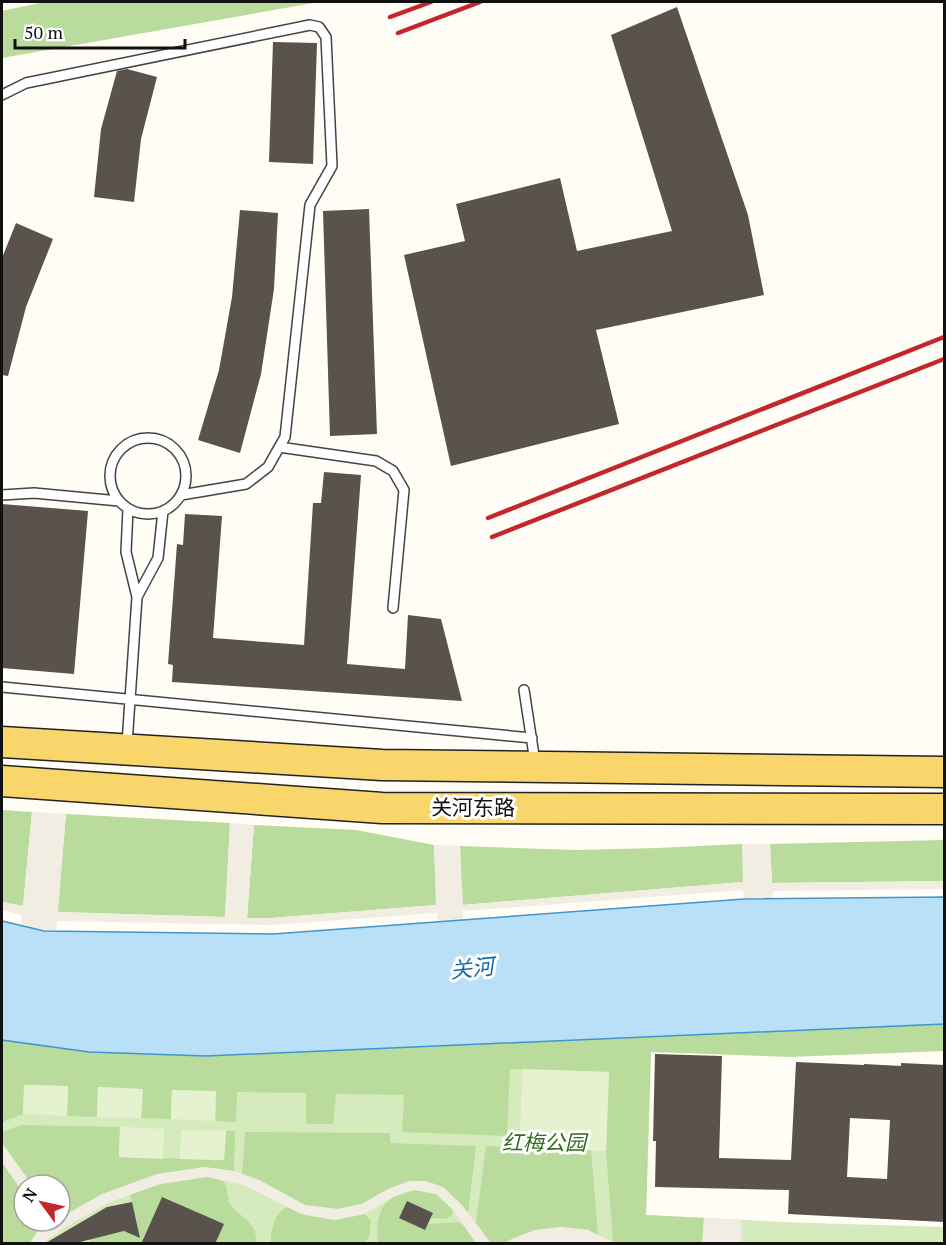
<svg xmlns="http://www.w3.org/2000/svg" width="946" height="1245" font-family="'PT Serif','Noto Sans SC',serif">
  <rect width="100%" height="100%" fill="#fffdf5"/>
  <path fill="#d5ebbd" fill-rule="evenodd" d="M2 1040 89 1052 206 1056 651 1052 646 1215 781 1222 944 1227V1244H2ZM24 1185H60V1221H24Z"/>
  <path fill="#b9dc9c" d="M44 2H319L2 58V11Z
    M2 810 32 812 23 906 2 902Z
    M66 814 230 823 225 917 57 912Z
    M254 825 356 830 434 845 437 905 271 918H247Z
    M944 840V881L772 883 770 844Z
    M742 844 744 882 462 905 460 846 577 850 657 848Z
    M944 1024V1051L790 1057 651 1052 646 1215 704 1218 702 1243 615 1244 613 1242 606 1151 609 1072 510 1069 507 1136 402 1132 404 1095 336 1094 333 1124H306V1093L237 1092 236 1122 215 1121 216 1092 172 1090 171 1119 141 1118 142 1089 98 1087 97 1117 67 1116 68 1086 25 1085 23 1114 2 1122V1040L89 1052 206 1056Z
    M21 1125 120 1127 119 1157 224 1160 226 1131H235L234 1171 204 1167 102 1194 69 1213 61 1215 60 1214V1185H32L2 1143V1132Z
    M245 1132 390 1133V1143L476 1146 468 1213 443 1187 388 1189 362 1204 337 1209 305 1205 259 1180 242 1174Z
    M486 1146 591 1150 598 1235 588 1230 561 1227 535 1230 512 1239 505 1243H494L490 1242 476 1223Z
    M2 1162 24 1194V1221H39V1228L30 1243H2Z
    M207 1177 222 1180 226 1185 229 1203 236 1211 247 1220 255 1231 257 1243H215L223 1224 162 1197 143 1239 152 1243H91L90 1239 138 1228 130 1195 160 1184Z
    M414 1190 436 1194 454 1211 451 1216 446 1219 431 1218 433 1213 407 1201 399 1217 425 1230 428 1224 459 1222 464 1226 476 1243 378 1244C376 1229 377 1207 391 1199 398 1194 406 1192 414 1190Z
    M287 1207 301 1214 334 1220 365 1214 371 1221 369 1237 364 1243H271C270 1231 275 1212 287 1207Z"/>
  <path fill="#e6f2cf" d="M523 1069 609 1072 606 1151 519 1147Z
    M24 1085 68 1086 67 1116 23 1114Z
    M98 1087 143 1089 141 1118 97 1117Z
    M172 1090 216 1091 215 1121 171 1119Z
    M120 1127 164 1129 163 1159 119 1157Z
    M181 1130 226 1131 224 1160 180 1159Z"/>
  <path fill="#f1ede2" d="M32 812 66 814 58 912 225 917 230 823 254 825 247 918H271L436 905 434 845 460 846 463 905 743 882 742 844H770L772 883 944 881V889L773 891 772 899H744L743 890 463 911V920L438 922 437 913 271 925 57 921 56 931H44L21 926 22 915 2 910V902L23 906Z
    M2 1143 32 1185H24V1194L2 1162Z
    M204 1167 234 1171 259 1180 305 1205 337 1209 362 1204 388 1189 409 1181H426L443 1187 462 1205 490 1242 494 1243H476L454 1211 436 1194 414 1190 393 1197 365 1214 334 1220 301 1214 244 1185 207 1177 160 1184 110 1202 65 1227 43 1243H30L39 1229V1221H60V1214L69 1213 102 1194 157 1174Z
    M704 1218 741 1220V1243H702Z
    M561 1227 588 1230 615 1243H505L512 1239 535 1230Z"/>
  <path fill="#b9e0f7" stroke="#3f96cf" stroke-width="1.5" d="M944 897V1024L206 1056 89 1052 2 1040V921L44 931 273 934 744 899Z"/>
  <path fill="#5a524d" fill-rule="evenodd" d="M677 7 748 215 764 295 596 330 619 424 451 466 404 255 465 241 456 204 560 178 577 251 672 231 611 35Z
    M273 42 317 43 313 164 269 162Z
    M127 69 157 77 141 139 134 202 94 197 101 129 117 71Z
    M369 209 377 434 330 436 323 211Z
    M240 210 278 213 274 289 261 374 240 453 198 440 219 370 232 297Z
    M16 223 53 239 26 307 8 376 2 375V258Z
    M324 472 361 475 347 664 405 669 408 615 441 619 462 701 172 682 173 665 168 664 177 544 183 545 185 514 222 516 213 638 304 645 313 503H321Z
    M2 504 88 511 74 674 2 668Z
    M655 1054 722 1056 719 1158 791 1160 796 1062 864 1065V1064L901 1066V1063L945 1065 944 1222 788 1214 789 1190 655 1187 656 1141H653ZM850 1118 890 1120 887 1179 847 1177Z
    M162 1197 224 1224 215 1244H141Z
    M407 1201 433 1213 425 1230 399 1218Z
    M132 1202 140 1238 124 1231 72 1244H44L107 1207Z"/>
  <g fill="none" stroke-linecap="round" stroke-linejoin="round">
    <g stroke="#444" stroke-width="12">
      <path id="service" d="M2 95 26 83 310 25 319 27 326 37 332 166 310 205 285 437 268 467 246 484 181 495
        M110 476a38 38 0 1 1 76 0a38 38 0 1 1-76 0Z
        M279 447 376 461 393 471 404 490 393 608
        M2 495 34 493 119 501
        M137 597 158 558 163 511
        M2 687 532 738
        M524 690 535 762
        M127 744 137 597 126 552 128 509"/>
    </g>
    <g stroke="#222" stroke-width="33">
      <path id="primary" d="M2 742 382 765 944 772
        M2 781 382 808 944 809"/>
    </g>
    <use href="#service" stroke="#fff" stroke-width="9"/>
    <use href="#primary" stroke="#f9d66b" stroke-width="30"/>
    <path stroke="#c4262e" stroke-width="4.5" d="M390 17 431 2
      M398 33 480 2
      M488 518 944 337
      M492 537 944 359"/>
  </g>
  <g text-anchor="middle" stroke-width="6" stroke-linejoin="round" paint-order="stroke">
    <g font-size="21" fill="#111" stroke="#fff">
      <text x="473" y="815">关河东路</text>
    </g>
    <g font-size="21" font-style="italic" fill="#2f6b1f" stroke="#fff">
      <text x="544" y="1150">红梅公园</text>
    </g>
    <g font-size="22" font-style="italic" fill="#1768a6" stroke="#fff">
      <text transform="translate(472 968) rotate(-6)" y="8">关河</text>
    </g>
  </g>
  <rect width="946" height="1245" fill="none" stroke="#111111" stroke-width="6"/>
  <g transform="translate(42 1203) rotate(303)"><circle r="28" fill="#ffffff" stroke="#a0a0a0" stroke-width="1.5"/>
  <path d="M0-4.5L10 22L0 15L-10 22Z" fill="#c4262e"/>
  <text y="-9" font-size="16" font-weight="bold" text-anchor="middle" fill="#111111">N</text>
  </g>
  <path d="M15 39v9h170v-9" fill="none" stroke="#111111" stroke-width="3"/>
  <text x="24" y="39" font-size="18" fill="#111111" stroke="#ffffff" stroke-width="4.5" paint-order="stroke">50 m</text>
</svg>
